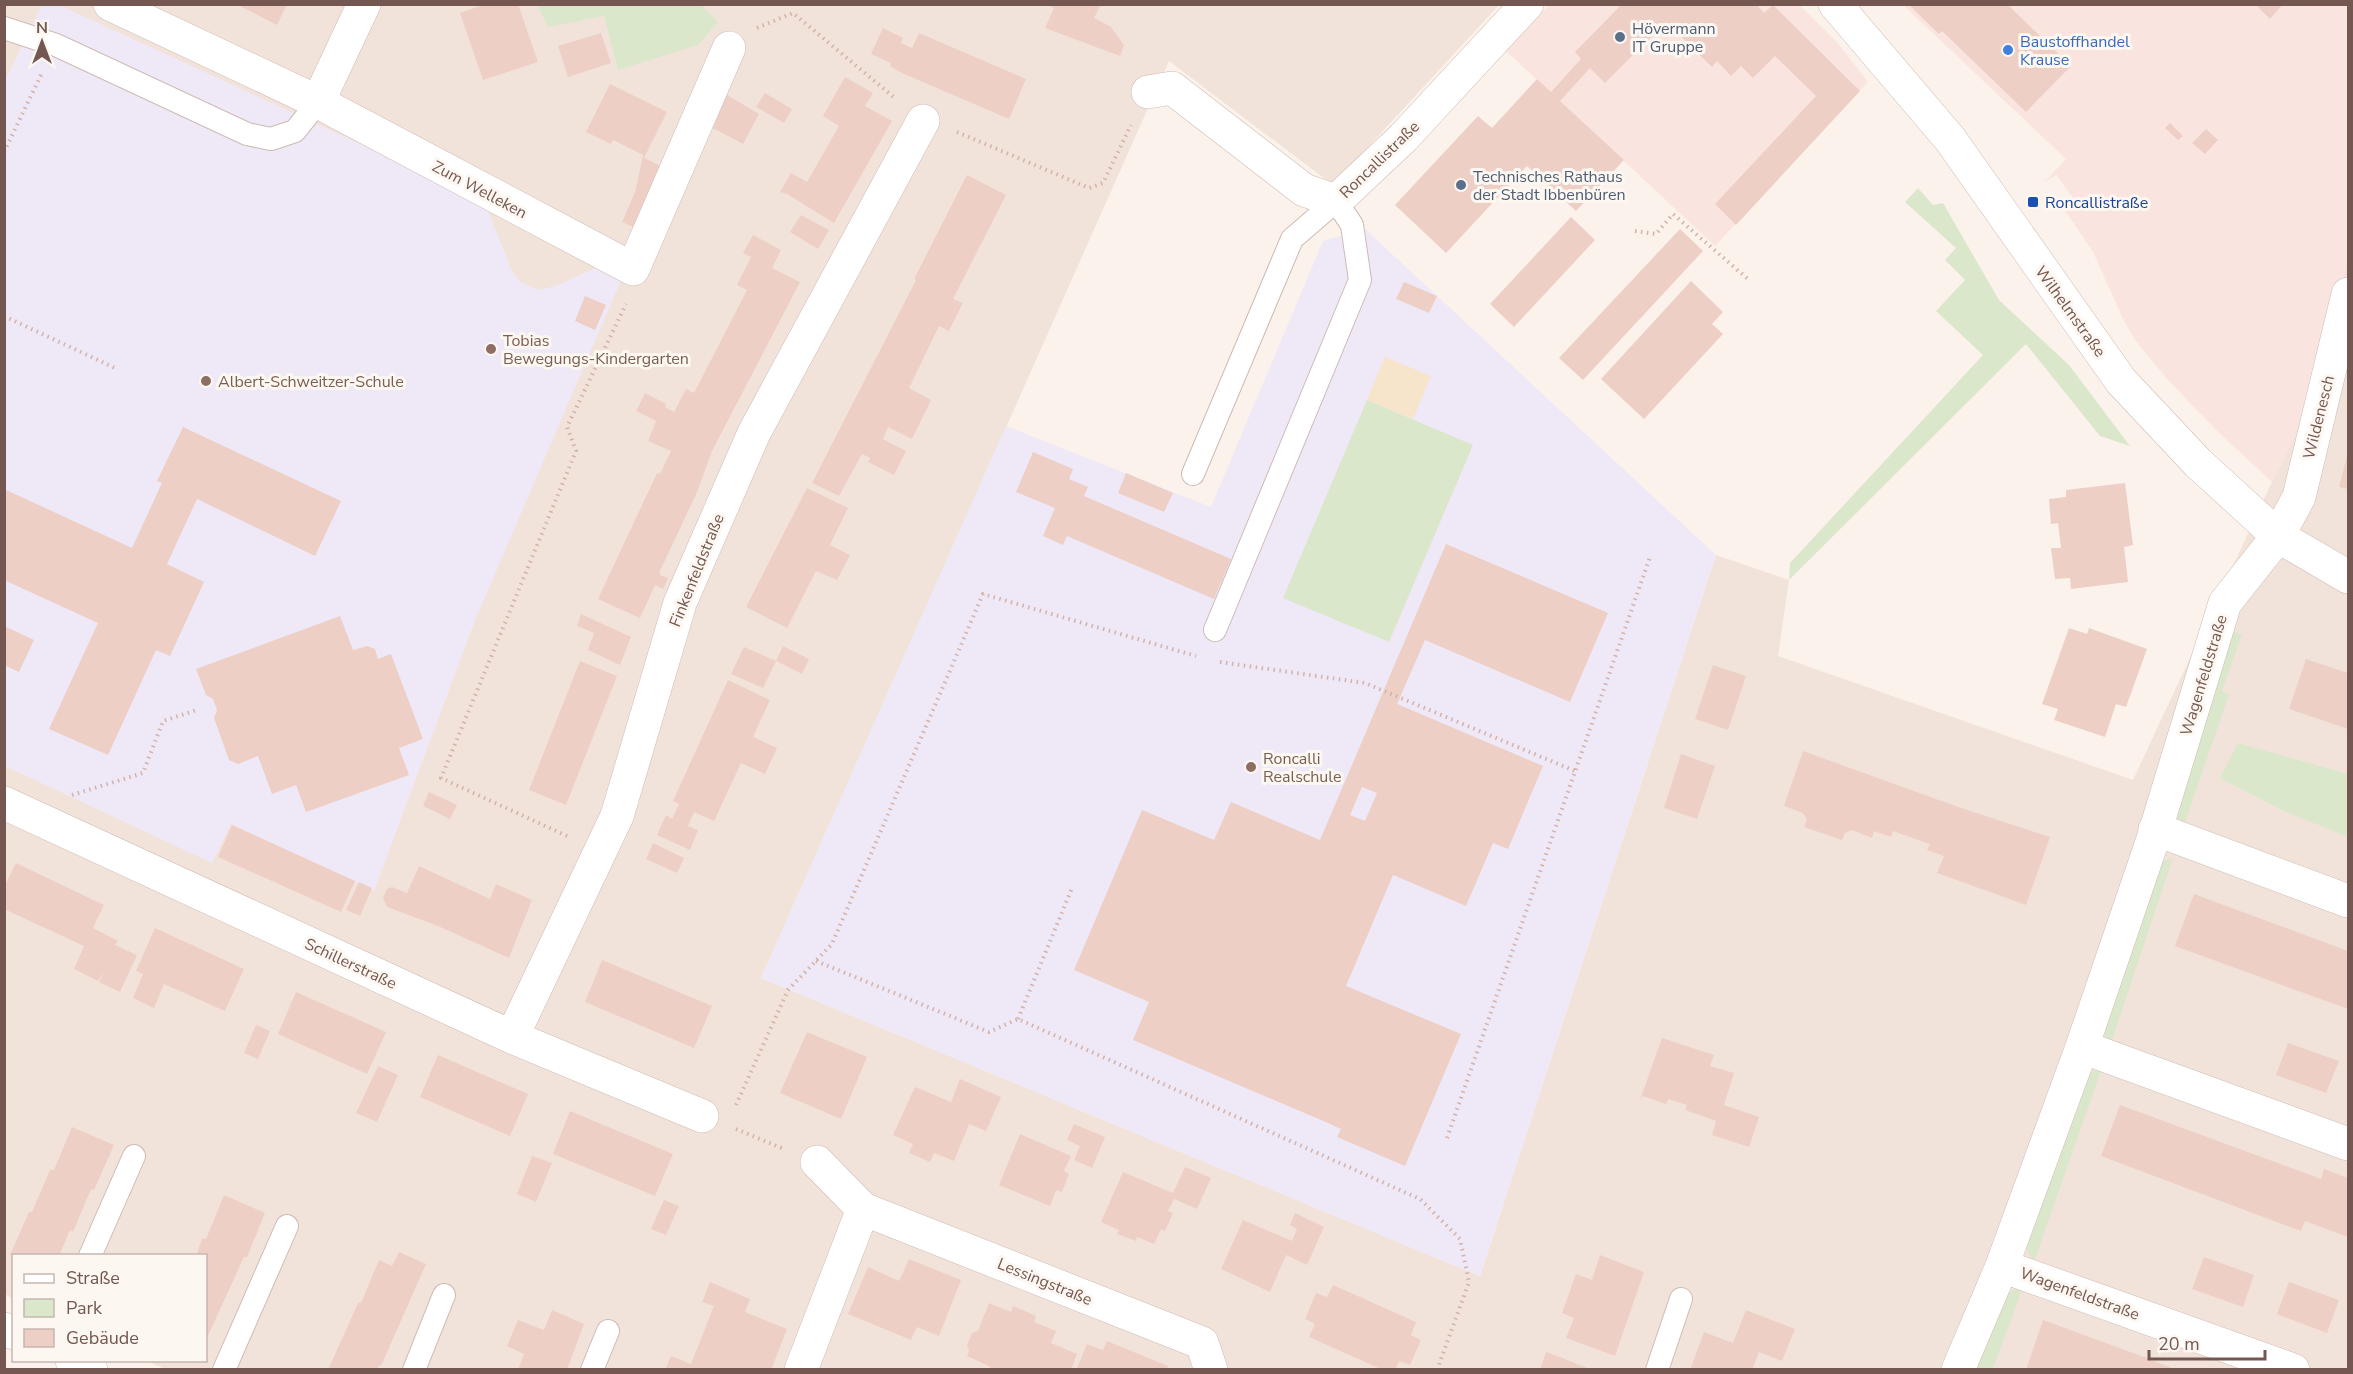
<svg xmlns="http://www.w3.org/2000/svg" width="2353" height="1374" font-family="'Nunito Sans',sans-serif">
  <rect width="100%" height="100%" fill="#fbf2eb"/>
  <path fill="#f2e3da" d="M5 5H1499L1333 185 1169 61 761 978 1480 1276 1716 555 1789 580 1778 656 2133 780 2272 482 2348 215V1369L167 1370 147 1361 206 1360V1256H14L13 1299 5 1294Z"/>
  <path fill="#fae4e0" d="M1549 5H1800L1837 42 1868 82 1715 246 1505 50Z
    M1903 5H2348V259L2315 398 2272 482 2218 432 2167 379 2136 341 2124 321 2093 252 2062 206 2073 198 2056 175 2044 183 2066 159Z"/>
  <path fill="#efe8f7" d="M42 5H59L484 201 481 208 488 211 512 271 519 281 538 290 556 286 600 266 622 278 474 623 374 891 231 824 212 863 5 766 4 83Z
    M1365 229 1716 555 1480 1276 761 978 1006 426 1211 507 1323 241Z"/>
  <path fill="#dbe7cb" d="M537 5H701L718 22 698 45 618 70 604 16 548 27Z
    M1918 188 1933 205 1943 203 1999 300 2069 365 2130 446 2100 436 2026 344 1789 580 1790 563 1983 355 1936 311 1965 280 1945 260 1956 248 1905 202Z
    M1367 400 1473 445 1389 642 1283 598Z
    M2233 631 2242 635 2222 691 2229 695 2183 828 2178 822 2176 813Z
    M2238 743 2348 774V837L2284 811 2220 778Z
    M2173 858 2111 1043 2105 1036 2103 1025 2160 862Z
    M2093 1071H2101L2034 1262 2026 1248V1237L2084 1077Z
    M2016 1289 2022 1290 1993 1369 1971 1370 2005 1294Z"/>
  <path fill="#f6e5ca" d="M1385 357 1431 376 1413 419 1367 400Z"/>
  <path fill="#edcfc6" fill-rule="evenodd" d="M236 4H287L277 25Z
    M486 4H518L538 62 483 80 460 13Z
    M1048 4H1101L1094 18 1110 26 1124 45 1120 56 1045 28 1054 8Z
    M1622 4H1756L1764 13 1773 5 1860 91 1736 225 1715 204 1816 96 1775 56 1753 78 1741 66 1731 76 1717 61 1712 67 1666 22 1605 83 1590 68 1560 101 1624 160 1576 211 1527 166 1446 253 1395 205 1478 116 1492 128 1537 79 1551 92 1581 59 1575 52Z
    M1908 4H2007L2071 66 2026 112 1942 31 1939 34Z
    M2255 4H2283L2270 19Z
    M883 28 903 38 901 43 912 48 919 33 1026 79 1009 119 902 73 890 66 891 63 871 54Z
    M601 33 611 63 568 77 558 46Z
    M845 77 873 93 865 106 892 121 834 223 787 194 780 192 791 173 807 182 839 126 823 116Z
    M610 84 667 112 644 158 667 169 641 230 622 222 635 192 643 155 613 140 611 144 586 132Z
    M765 93 792 109 784 123 756 107Z
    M727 95 759 114 743 144 713 128Z
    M2170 123 2183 136 2178 140 2165 128Z
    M2206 129 2218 140 2205 154 2192 143Z
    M967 175 1006 195 953 299 963 303 949 331 939 326 909 388 931 400 912 439 888 427 883 439 906 451 894 475 868 462 870 458 862 454 839 496 812 483 916 280 914 279Z
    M801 215 829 230 818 249 790 232Z
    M1571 217 1595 240 1514 327 1490 304Z
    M1680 229 1703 251 1583 380 1559 358Z
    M753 235 781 250 772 268 800 282 712 451 697 492 660 571V575L668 578 663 589 655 585 640 618 598 599 657 473 660 474 671 451 648 441 656 421 636 411 645 393 666 404 665 407 674 412 686 389 694 393 747 290 737 285 751 257 743 253Z
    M1691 281 1723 312 1712 324 1723 334 1644 419 1601 379Z
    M1404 282 1437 296 1429 313 1396 299Z
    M585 296 606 305 595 330 575 321Z
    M183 427 341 501 315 556 197 499 167 564 204 582 170 656 156 650 108 755 49 729 98 623 4 580V489L132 548 162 483 157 481Z
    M1033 452 1073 469 1069 479 1088 487 1084 496 1231 559 1214 599 1067 536 1063 545 1043 536 1055 508 1016 492Z
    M2348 452V489L2339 487Z
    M1126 473 1173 493 1164 512 1118 493Z
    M2125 483 2133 545 2124 547 2128 582 2071 589 2070 578 2055 579 2051 548H2061L2058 523 2051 524 2049 499 2066 497V490Z
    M807 488 848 508 830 545 850 555 837 580 816 571 787 628 746 607Z
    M1446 544 1608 613 1570 702 1425 640 1397 704 1543 766 1508 849 1493 843 1466 906 1393 875 1346 986 1461 1034 1405 1166 1337 1137 1341 1129 1328 1123 1133 1040 1149 1002 1074 970 1142 810 1214 840 1231 802 1320 840ZM1362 787 1377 793 1365 821 1350 815Z
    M581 614 631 637 620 665 588 650 594 633 577 626Z
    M340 616 353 650 367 646 375 649 378 659 391 654 423 739 399 748 409 775 306 812 296 785 272 794 258 756 238 764 229 760 214 718 217 710 213 699 206 695 196 669Z
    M4 626 34 640 19 672 4 665Z
    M2069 628 2087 634 2089 628 2147 649 2126 707 2116 704 2105 737 2054 720 2058 709 2042 704Z
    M783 646 809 659 802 674 776 661 763 688 731 674 744 647 776 661Z
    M2306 659 2348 673V729L2289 709Z
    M580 661 617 676 566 805 529 790Z
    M1713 665 1746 676 1728 730 1695 719Z
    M728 680 770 700 753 737 777 748 765 774 741 763 714 821 694 812 688 826 698 830 690 850 657 835 666 815 672 819 679 804 673 801Z
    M1803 751 1961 808 2050 837 2026 905 1937 873 1944 856 1927 850 1930 844 1893 831 1891 837 1874 831 1872 838 1852 830 1845 833 1842 840 1804 827 1807 820 1803 813 1784 806Z
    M1681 754 1715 766 1697 819 1664 808Z
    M429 792 457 805 450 819 423 806Z
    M232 825 355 881 341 912 218 857Z
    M653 843 684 858 677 873 646 859Z
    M16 863 104 905 93 928 118 941 115 945 137 955 120 992 99 982 104 971 98 981 74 969 84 946 4 909V887Z
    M419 866 490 899 496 884 532 900 509 958 438 926 387 907 383 898 387 889 392 887 407 893Z
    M359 882 372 888 360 916 346 910Z
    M2194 894 2348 951V1009L2175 946Z
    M155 928 244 969 225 1011 164 984 154 1008 133 998 143 974 136 971Z
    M602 960 712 1006 694 1048 585 1002Z
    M296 992 386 1032 367 1074 278 1034Z
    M256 1025 270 1031 258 1059 244 1053Z
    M807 1032 867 1057 841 1119 780 1093Z
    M1662 1038 1714 1055 1710 1066 1734 1073 1724 1105 1759 1117 1749 1147 1712 1135 1716 1121 1685 1110 1687 1105 1668 1099 1666 1104 1643 1096 1640 1100Z
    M2288 1043 2339 1061 2326 1093 2276 1075Z
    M438 1055 528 1094 510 1136 420 1097Z
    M378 1066 398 1075 377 1122 356 1113Z
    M960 1079 1001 1097 986 1131 969 1124 954 1161 934 1153 930 1162 909 1153 913 1144 893 1135 915 1087 951 1102Z
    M2120 1105 2321 1179 2324 1169 2348 1178V1237L2305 1221 2301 1231 2101 1156Z
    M570 1111 673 1154 655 1196 553 1154Z
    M1074 1124 1105 1137 1092 1168 1074 1160 1080 1146 1067 1140Z
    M72 1127 114 1145 94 1190 91 1189 73 1232 70 1230 59 1256 10 1255 29 1212H32L50 1170H54Z
    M1020 1134 1071 1156 1064 1171 1069 1174 1062 1192 1056 1190 1050 1206 999 1185Z
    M532 1156 552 1163 536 1202 517 1194Z
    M1185 1167 1211 1178 1197 1209 1174 1199 1168 1211 1173 1213 1165 1231 1161 1229 1154 1244 1137 1237 1136 1241 1117 1234 1119 1230 1101 1222 1123 1172 1173 1193Z
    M224 1195 265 1213 247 1257H244L206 1340V1256H196L202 1239H206Z
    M664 1200 679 1206 666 1235 651 1229Z
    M1295 1213 1324 1227 1307 1265 1286 1255 1270 1292 1221 1269 1243 1220 1292 1241 1297 1229 1290 1225Z
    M399 1252 426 1264 381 1366 379 1365 377 1370H328L358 1303H361L379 1260 392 1266Z
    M1600 1255 1644 1272 1615 1356 1566 1338 1574 1318 1562 1313 1576 1274 1592 1280Z
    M2204 1257 2254 1275 2243 1307 2192 1289Z
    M909 1259 961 1280 939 1336 917 1327 911 1340 848 1314 868 1267 899 1281Z
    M710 1282 750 1299 745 1312 787 1329 771 1370H665L671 1356 691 1364 714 1306 702 1302Z
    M2289 1282 2339 1300 2327 1333 2277 1314Z
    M1333 1285 1416 1322 1411 1335 1421 1340 1410 1365 1399 1361 1395 1370H1383L1309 1337 1315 1324 1305 1319 1316 1293 1327 1297Z
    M989 1303 1011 1312 1013 1306 1036 1316 1034 1322 1056 1331 1051 1343 1077 1354 1071 1370H991L989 1366 967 1356 969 1351 967 1345 972 1333 978 1331Z
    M552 1310 584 1324 567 1370H518L524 1354 507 1346 518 1320 544 1330Z
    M1746 1310 1795 1329 1782 1361 1759 1352 1752 1370H1690L1704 1332 1733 1343Z
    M2043 1320 2144 1357 2177 1370H2026Z
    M1107 1341 1168 1366 1167 1370H1076L1087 1344 1103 1350Z
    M1546 1352 1565 1359 1592 1370H1540Z"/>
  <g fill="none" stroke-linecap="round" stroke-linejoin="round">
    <g stroke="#cebbb4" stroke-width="24">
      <path id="service" d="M4 28 56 45 247 134 271 139 295 131 318 102
        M1193 474 1292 239 1336 201 1352 225 1360 280 1215 630
        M90 1256 134 1156
        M224 1370 287 1226
        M414 1370 444 1295
        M592 1370 608 1331
        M1657 1370 1681 1299"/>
    </g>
    <g stroke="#cebbb4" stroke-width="34">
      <path id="minor" d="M110 4 318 102 633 269 729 48
        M1835 4 1950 139 2121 381 2198 463 2278 536 2348 577
        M1148 92 1172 88 1304 190 1336 201 1403 138 1527 4
        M318 102 364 4
        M4 803 512 1037 702 1116
        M2155 829 2348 901
        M512 1037 617 816 680 603 754 433 923 121
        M2082 1047 2348 1144
        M817 1162 863 1209
        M2002 1266 2293 1370
        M801 1370 863 1209 1202 1343 1211 1370
        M1958 1370 2002 1266 2082 1047 2152 842 2225 603 2278 536 2299 497 2348 294"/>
    </g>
    <g stroke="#d1bbb2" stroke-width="34">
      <path id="secondary" d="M4 1329 14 1333
        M72 1360 91 1370"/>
    </g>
    <path stroke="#d3b2a8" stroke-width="4" stroke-dasharray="1.5 4.5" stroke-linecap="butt" d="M757 28 793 13 896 99
      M957 132 1089 188 1103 183 1131 125
      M4 152 42 73
      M1635 231 1656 234 1673 214 1749 280
      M4 316 117 369
      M1220 662 1365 683 1575 771
      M72 795 143 773 163 721 197 710
      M567 836 441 778 576 451 567 427 626 304
      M816 961 989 1032 1018 1019 1420 1199 1460 1239 1469 1282 1437 1370
      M1018 1019 1072 888
      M736 1105 788 990 832 944 983 594 1196 656
      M736 1129 784 1149
      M1447 1138 1650 557"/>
    <use href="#service" stroke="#fff" stroke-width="22"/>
    <use href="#minor" stroke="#fff" stroke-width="33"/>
    <use href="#secondary" stroke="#fff" stroke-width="33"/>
  </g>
  <g fill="#5c6f8a" stroke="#fdf7f2" stroke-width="2">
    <circle cx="1620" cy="37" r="6"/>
    <circle cx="1461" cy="185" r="6"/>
  </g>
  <circle fill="#3f7fe0" stroke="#fdf7f2" stroke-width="2" cx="2008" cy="50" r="6"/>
  <rect fill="#1a4fb4" stroke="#fdf7f2" stroke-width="2" x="2027" y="196" width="12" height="12" rx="3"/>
  <g fill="#8d6e63" stroke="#fdf7f2" stroke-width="2">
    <circle cx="491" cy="349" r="6"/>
    <circle cx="206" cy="381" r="6"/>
    <circle cx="1251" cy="767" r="6"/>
  </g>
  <g text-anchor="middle" stroke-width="6" stroke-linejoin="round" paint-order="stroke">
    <g font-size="16" fill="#4e5e75" stroke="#fdf7f2" text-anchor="start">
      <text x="1632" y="34">Hövermann<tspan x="1632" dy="18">IT Gruppe</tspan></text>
      <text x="1473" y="182">Technisches Rathaus<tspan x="1473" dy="18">der Stadt Ibbenbüren</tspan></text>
    </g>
    <g font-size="16" fill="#366cbe" stroke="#fdf7f2" text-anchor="start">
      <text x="2020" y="47">Baustoffhandel<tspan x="2020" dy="18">Krause</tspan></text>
    </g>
    <g font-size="16" fill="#745750" stroke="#fdf7f2">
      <text transform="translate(1379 159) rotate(-44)" y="6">Roncallistraße</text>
      <text transform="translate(480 189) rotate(28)" y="6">Zum Welleken</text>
      <text transform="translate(2071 311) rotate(54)" y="6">Wilhelmstraße</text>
      <text transform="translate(2318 417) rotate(-76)" y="6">Wildenesch</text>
      <text transform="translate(696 570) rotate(-68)" y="6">Finkenfeldstraße</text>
      <text transform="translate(2203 675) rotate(-73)" y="6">Wagenfeldstraße</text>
      <text transform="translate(351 963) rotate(25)" y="6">Schillerstraße</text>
      <text transform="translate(1045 1281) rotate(22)" y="6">Lessingstraße</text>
      <text transform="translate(2080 1293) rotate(20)" y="6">Wagenfeldstraße</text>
    </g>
    <g font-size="16" fill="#164399" stroke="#fdf7f2" text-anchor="start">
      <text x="2045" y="208">Roncallistraße</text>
    </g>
    <g font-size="16" fill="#785e54" stroke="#fdf7f2" text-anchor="start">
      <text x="503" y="346">Tobias<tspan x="503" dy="18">Bewegungs-Kindergarten</tspan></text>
      <text x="218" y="387">Albert-Schweitzer-Schule</text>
      <text x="1263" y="764">Roncalli<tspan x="1263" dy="18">Realschule</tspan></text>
    </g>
  </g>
  <rect width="2353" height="1374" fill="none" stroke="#745750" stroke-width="12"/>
  <rect x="12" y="1254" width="195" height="108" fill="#fdf7f2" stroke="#c6b7b1" stroke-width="1.5"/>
  <rect x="24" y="1274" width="30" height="9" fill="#ffffff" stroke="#c6b7b1" stroke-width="1.5"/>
  <text x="66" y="1284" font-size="18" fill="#745750">Straße</text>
  <rect x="24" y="1299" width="30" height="18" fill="#dbe7cb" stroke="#c6b7b1" stroke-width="1.5"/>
  <text x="66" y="1314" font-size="18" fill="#745750">Park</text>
  <rect x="24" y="1329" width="30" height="18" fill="#edcfc6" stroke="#c6b7b1" stroke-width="1.5"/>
  <text x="66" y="1344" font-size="18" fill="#745750">Gebäude</text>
  <g transform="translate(42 42)" stroke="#fdf7f2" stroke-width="4.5" paint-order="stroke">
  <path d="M0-4.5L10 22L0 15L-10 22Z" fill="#745750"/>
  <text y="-9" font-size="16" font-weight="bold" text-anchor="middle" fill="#745750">N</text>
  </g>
  <path d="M2149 1350v9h116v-9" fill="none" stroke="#745750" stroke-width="3"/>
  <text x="2158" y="1350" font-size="18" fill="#745750" stroke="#fdf7f2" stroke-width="4.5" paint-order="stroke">20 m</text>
</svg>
